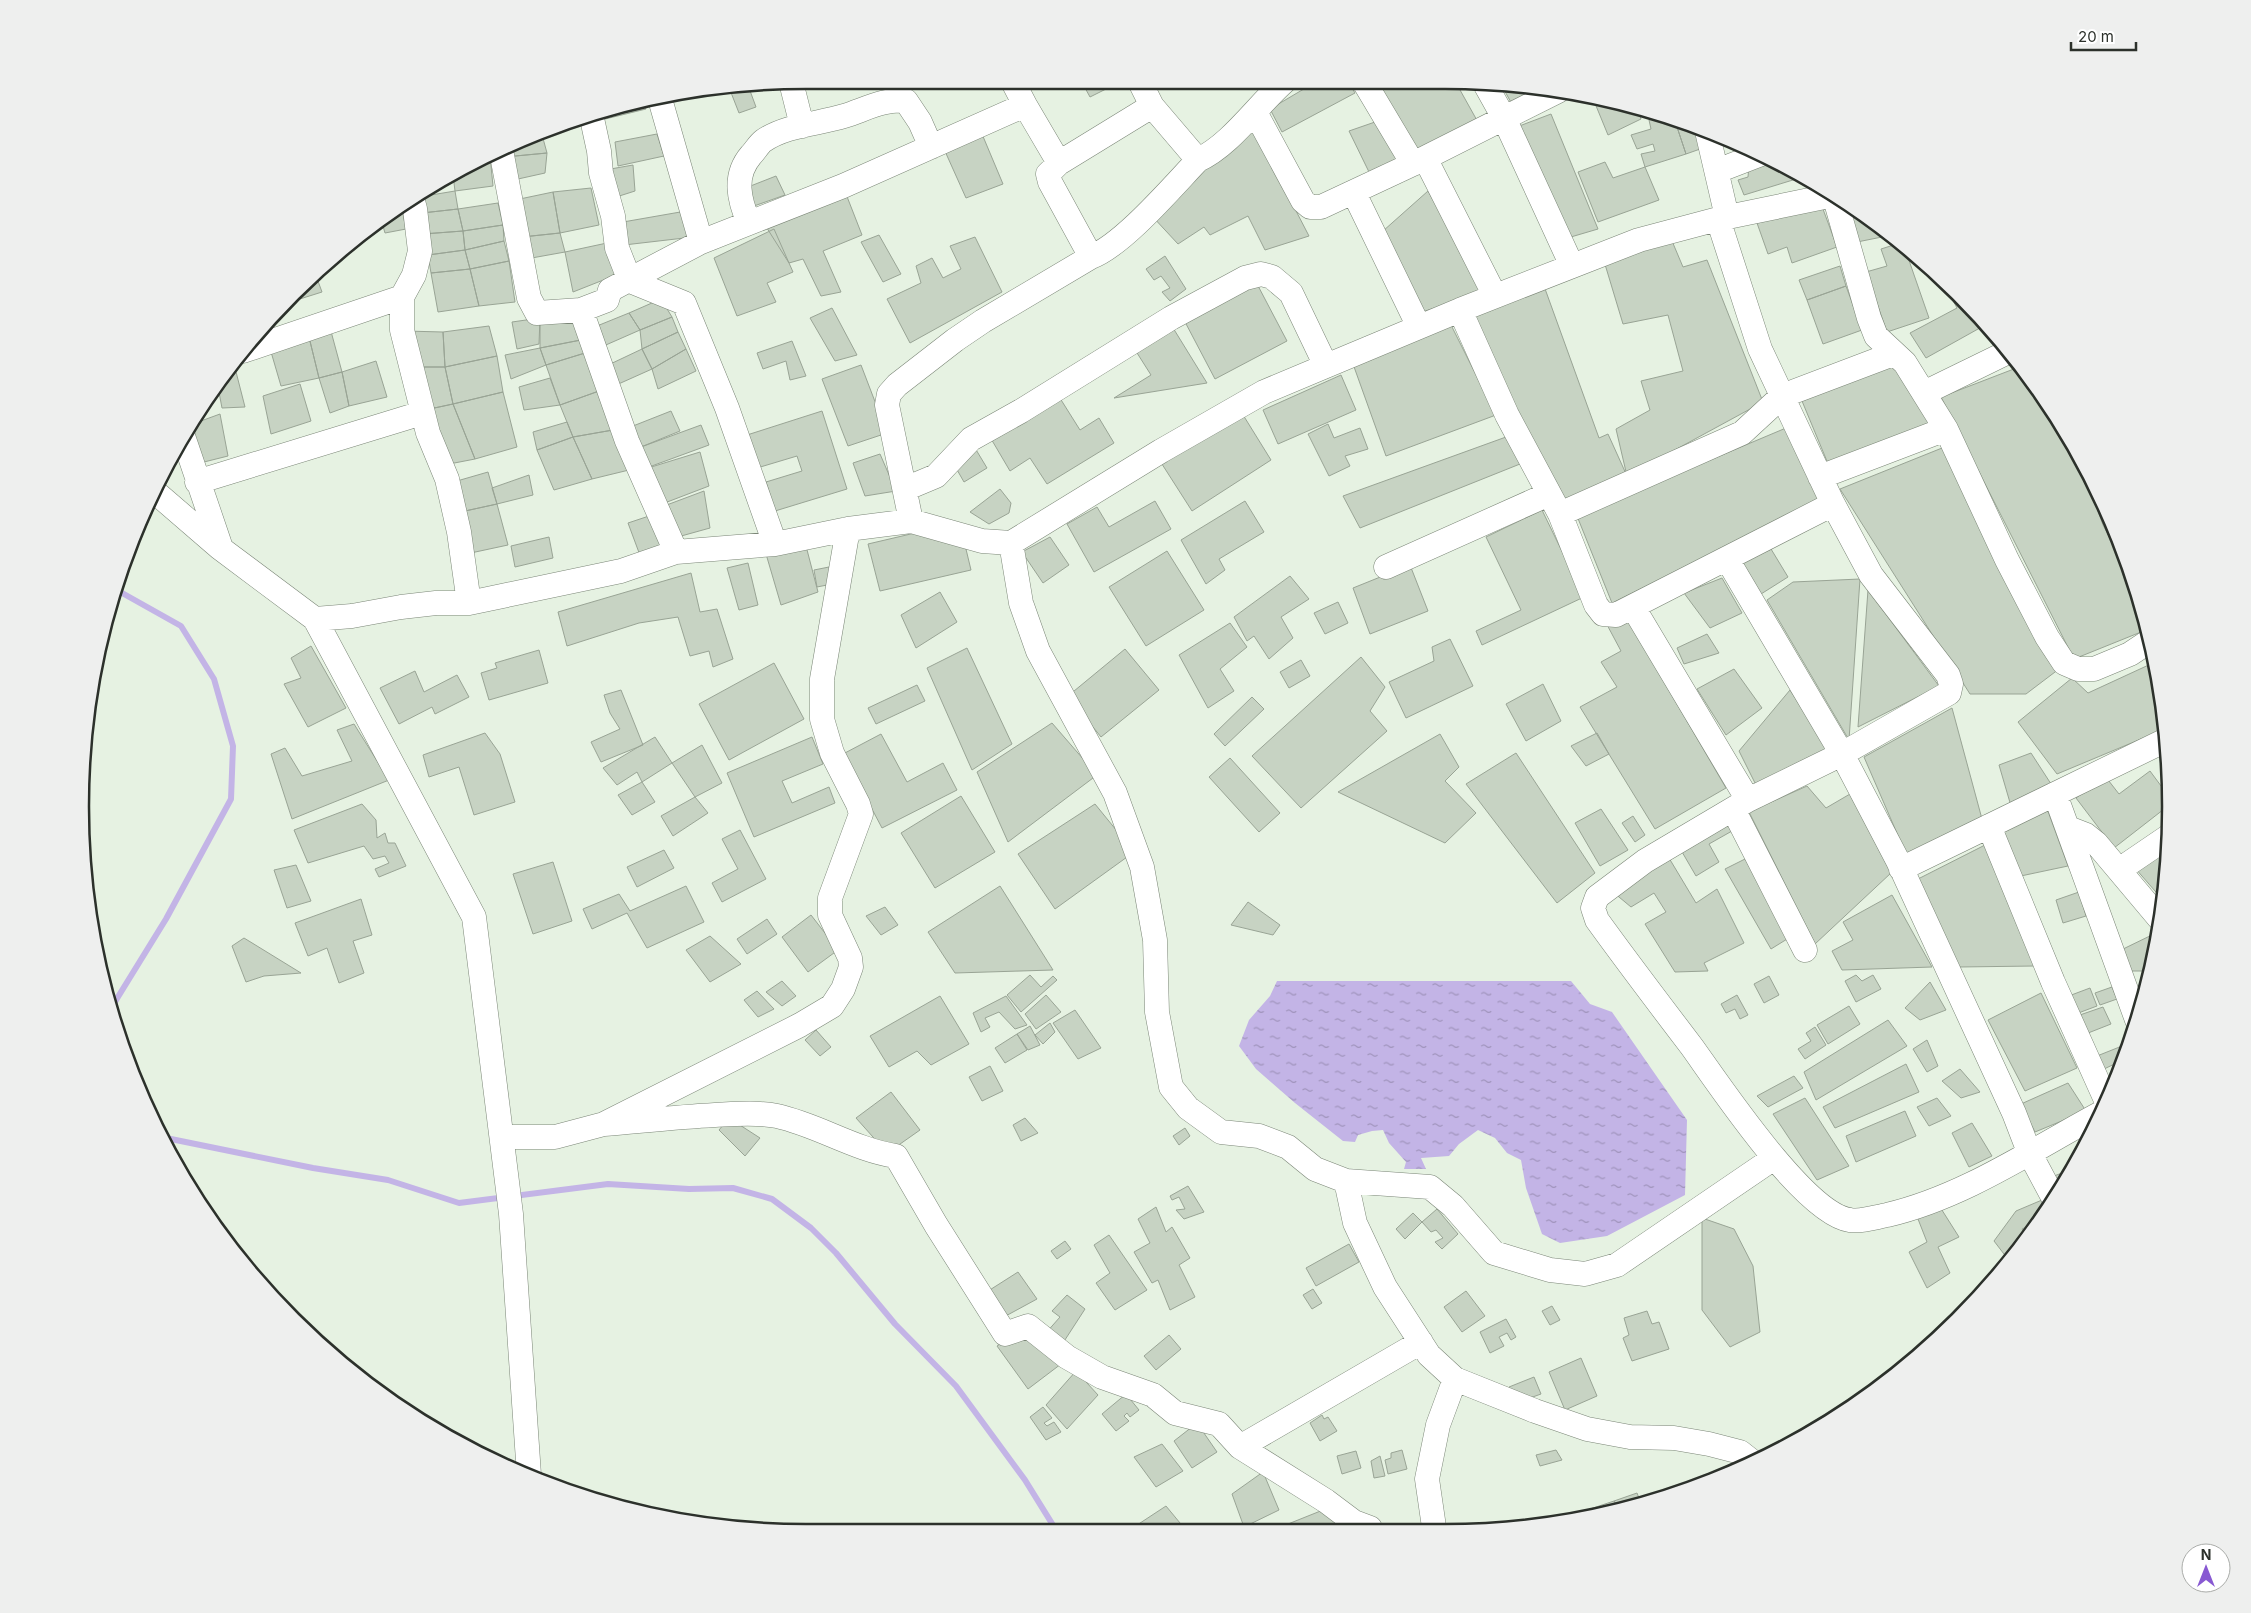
<svg xmlns="http://www.w3.org/2000/svg" width="2251" height="1613" font-family="Inter,sans-serif">
  <defs>
    <pattern id="water-ripples" width="26" height="14" patternUnits="userSpaceOnUse" patternTransform="scale(1.25)"><rect width="26" height="14" fill="#c3b4e6"/><path d="M2 4q2-2 4 0t4 0M15 11q2-2 4 0t4 0" fill="none" stroke="#9f93bb"/></pattern>
  </defs>
  <rect width="100%" height="100%" fill="#e6f2e2"/>
  <path fill="url(#water-ripples)" d="M1277 981H1571L1590 1004 1612 1012 1687 1120 1685 1195 1607 1236 1560 1243 1542 1234 1526 1188 1521 1160 1507 1153 1495 1138 1478 1130 1459 1144 1449 1156 1421 1158 1426 1169H1404L1406 1162 1389 1143 1383 1130 1372 1131 1358 1135 1355 1142 1343 1141 1295 1103 1256 1069 1239 1046 1249 1020 1270 996Z"/>
  <g fill="none" stroke-linecap="round" stroke-linejoin="round">
    <path stroke="#c3b4e6" stroke-width="6" d="M113 1005 166 919 231 799 233 746 214 679 181 626 115 589
      M158 1133 166 1138 313 1168 388 1180 459 1203 608 1184 689 1189 733 1188 772 1199 811 1228 836 1253 895 1324 956 1386 1025 1480 1056 1530"/>
  </g>
  <path fill="#c7d3c3" stroke="#99a495" d="M1093 80H1102L1106 89 1090 97 1084 86Z
    M1319 80H1347L1355 93 1282 132 1270 109Z
    M1377 80 1455 81 1479 124 1420 157Z
    M1502 86 1549 90 1513 106Z
    M749 88 756 107 739 113 730 90Z
    M1592 96 1638 110 1641 119 1608 135Z
    M642 102 646 109 597 121 595 113 618 105Z
    M1551 114 1598 229 1564 239 1514 128Z
    M1661 117 1675 121 1686 154 1645 167 1641 154 1655 151 1653 144 1637 149 1631 135 1651 129 1649 120Z
    M1675 121 1694 127 1703 148 1686 154Z
    M1250 122 1309 236 1265 250 1248 216 1210 235 1204 227 1178 244 1152 216Z
    M1375 122 1397 160 1369 172 1349 131Z
    M541 131 547 153 505 157 504 148Z
    M657 134 664 156 618 166 615 142Z
    M982 134 1003 184 966 198 944 149Z
    M547 153 545 173 509 181 505 157Z
    M1762 155 1806 176 1744 195 1738 180 1748 177 1749 165Z
    M490 156 493 186 455 191 453 175Z
    M1605 162 1613 178 1645 167 1659 200 1598 222 1578 172Z
    M633 165 635 191 613 198 605 170Z
    M776 176 785 195 754 206 748 187Z
    M591 188 599 225 560 233 553 192Z
    M455 191 458 209 422 213 419 197Z
    M1428 191 1485 292 1422 312 1383 231Z
    M553 192 560 233 522 237 515 200Z
    M846 194 862 235 823 251 841 292 821 296 803 259 789 263 765 225Z
    M1820 201 1837 247 1792 263 1787 247 1768 254 1757 223Z
    M498 203 503 225 463 231 458 209Z
    M1847 203 1887 230 1892 235 1852 243Z
    M402 209 406 229 385 233 381 219 390 212Z
    M458 209 463 231 423 234 422 213Z
    M686 211 693 237 624 245 623 222Z
    M503 225 504 241 465 250 463 231Z
    M774 229 793 272 767 283 776 302 737 316 714 258Z
    M463 231 465 250 428 255 423 234Z
    M560 233 565 252 526 259 522 237Z
    M879 235 901 274 883 282 861 242Z
    M975 237 1002 292 910 343 887 299 921 283 916 266 932 258 943 278 961 269 950 246Z
    M504 241 509 261 470 269 465 250Z
    M1672 241 1683 267 1707 260 1763 402 1627 476 1616 429 1650 410 1641 381 1683 371 1668 315 1623 324 1604 261Z
    M607 243 616 275 573 292 565 252Z
    M1900 243 1904 246 1929 318 1887 332 1866 272 1887 266 1881 249Z
    M465 250 470 269 431 273 428 255Z
    M1165 256 1186 289 1170 301 1162 292 1170 288 1161 276 1154 280 1146 269Z
    M509 261 515 302 479 306 470 269Z
    M1840 266 1846 286 1807 300 1799 280Z
    M470 269 479 306 438 312 431 273Z
    M315 273 322 292 284 304Z
    M1256 282 1287 341 1215 379 1184 320Z
    M1945 285 1987 324 1926 358 1910 333 1957 308Z
    M1544 286 1599 438 1608 434 1627 476 1563 500 1513 410 1470 316Z
    M1846 286 1862 330 1823 344 1807 300Z
    M661 299 672 317 640 330 629 313Z
    M832 308 857 355 835 361 810 318Z
    M629 313 640 330 599 348 592 328Z
    M575 314 586 339 540 348V318Z
    M672 317 678 332 642 349 640 330Z
    M540 318 539 344 517 349 512 322Z
    M1170 323 1207 383 1114 398 1151 375 1132 345Z
    M1450 323 1496 415 1386 456 1353 364Z
    M329 324 342 372 319 378 308 333Z
    M489 326 497 356 445 367 443 332Z
    M405 331 443 332 445 367H415Z
    M678 332 686 349 652 369 642 349Z
    M308 333 319 378 281 386 269 345Z
    M586 339 585 353 546 365 540 348Z
    M792 341 806 376 790 380 786 361 763 369 757 353Z
    M540 348 546 365 511 379 505 355Z
    M642 349 652 369 614 386 604 367Z
    M686 349 696 371 658 389 652 369Z
    M585 353 599 391 560 405 546 365Z
    M497 356 503 392 453 404 445 367Z
    M376 361 387 397 349 406 342 372Z
    M234 364 245 407 222 408 218 387Z
    M861 365 887 433 848 446 822 379Z
    M1894 365 1934 423 1829 466 1802 401Z
    M415 367H445L453 404 425 410Z
    M2019 367 2074 443 2103 525 2136 587 2146 630 2074 659 1941 397Z
    M342 372 349 406 330 413 319 378Z
    M1341 375 1356 410 1278 444 1263 410Z
    M550 378 560 405 524 410 519 387Z
    M300 384 311 421 271 434 263 396Z
    M599 391 613 430 573 437 560 405Z
    M503 392 517 447 475 459 453 404Z
    M1058 395 1080 430 1099 418 1114 443 1047 484 1030 458 1010 471 990 437Z
    M453 404 475 459 444 465 425 410Z
    M1240 410 1271 460 1192 511 1160 461Z
    M671 411 680 431 641 447 633 426Z
    M822 411 847 489 775 511 766 482 802 471 797 456 757 468 747 435Z
    M220 414 228 456 196 464 188 429 190 425Z
    M567 422 573 437 537 450 533 432Z
    M1328 424 1334 438 1360 428 1368 449 1345 456 1350 466 1329 476 1308 434Z
    M701 425 709 445 649 467 641 447Z
    M1786 428 1821 499 1612 603 1577 516Z
    M613 430 629 470 592 479 573 437Z
    M573 437 592 479 554 490 537 450Z
    M1506 437 1525 462 1360 528 1343 496Z
    M1947 446 2059 669 2026 694H1970L1840 489Z
    M975 448 987 468 964 482 952 461Z
    M700 452 709 486 662 504 648 468Z
    M880 454 896 491 865 496 853 463Z
    M488 472 497 504 456 513 450 483Z
    M529 475 533 495 497 504 492 488Z
    M1000 489 1011 503 1009 513 989 524 970 512Z
    M704 491 710 528 674 538 664 506Z
    M1155 501 1171 529 1094 572 1067 524 1097 507 1109 527Z
    M1245 501 1264 532 1219 559 1225 570 1206 584 1181 540Z
    M497 504 508 545 466 554 456 513Z
    M1542 510 1584 597 1482 645 1476 631 1521 610 1486 537Z
    M649 516 662 550 641 558 628 523Z
    M915 533 965 545 971 570 880 591 868 544Z
    M549 537 553 558 515 567 511 546Z
    M1050 537 1069 565 1043 583 1022 552Z
    M806 546 818 592 781 605 766 554Z
    M1771 549 1788 577 1761 594 1742 562Z
    M1167 551 1204 610 1146 646 1109 587Z
    M748 563 758 605 739 610 727 568Z
    M1410 565 1428 611 1370 634 1353 588Z
    M834 566 837 583 817 587 814 570Z
    M691 573 700 612 717 609 733 659 713 667 709 651 690 656 678 617 639 623 567 646 558 612Z
    M1290 576 1309 599 1281 617 1293 638 1269 659 1254 636 1247 641 1234 617Z
    M1722 578 1742 613 1710 628 1684 593Z
    M1860 579 1849 740 1767 600 1793 582Z
    M1868 590 1939 686 1858 727Z
    M940 592 957 622 916 648 901 615Z
    M1338 602 1348 623 1325 634 1314 613Z
    M1625 615 1726 788 1655 829 1580 707 1617 687 1601 662 1621 651 1605 621Z
    M1230 623 1247 647 1220 669 1234 691 1208 708 1179 655Z
    M1707 634 1719 653 1684 664 1677 648Z
    M1450 639 1473 686 1406 718 1389 682 1434 661 1432 647Z
    M311 646 346 708 308 727 284 684 301 678 291 658Z
    M967 648 1012 744 972 770 927 668Z
    M1125 649 1159 690 1101 737 1068 696Z
    M539 650 548 683 489 700 481 673 497 668 495 663Z
    M1361 657 1385 687 1370 711 1387 731 1301 808 1252 756Z
    M1301 660 1310 676 1289 688 1280 672Z
    M774 663 804 719 729 760 699 704Z
    M2153 663 2165 711V729L2057 774 2018 722 2072 678 2088 693Z
    M1734 669 1762 708 1726 735 1697 689Z
    M415 671 424 692 457 675 469 697 435 714 432 707 399 724 380 688Z
    M1543 684 1561 721 1526 741 1506 704Z
    M917 685 925 701 876 724 868 708Z
    M621 690 643 745 601 762 591 742 620 729 610 713 604 695Z
    M1790 690 1829 750 1756 785 1739 751Z
    M1252 697 1264 709 1225 746 1214 734Z
    M1952 708 1982 819 1906 854 1864 757Z
    M1052 723 1097 775 1008 842 977 772Z
    M354 724 389 780 292 819 271 754 285 748 302 776 352 761 337 730Z
    M485 733 500 754 515 802 474 815 459 767 429 777 423 755Z
    M1597 733 1609 754 1586 766 1571 746Z
    M881 734 907 782 943 763 957 790 882 828 843 754Z
    M1440 734 1459 767 1445 781 1476 813 1445 843 1338 792Z
    M655 737 672 763 642 782 637 772 617 785 603 768Z
    M812 737 823 764 782 781 792 803 829 787 835 803 754 837 727 773Z
    M702 745 722 783 695 797 672 763Z
    M1516 753 1595 873 1557 903 1466 784Z
    M2031 753 2053 787 2011 806 1999 765Z
    M1230 758 1280 813 1259 832 1209 777Z
    M2150 771 2167 794 2168 806 2114 848 2076 798 2105 776 2119 794Z
    M642 782 655 802 632 815 618 795Z
    M1807 786 1826 808 1850 794 1891 873 1815 944 1749 812Z
    M961 796 995 852 935 888 901 833Z
    M695 797 708 813 673 836 661 816Z
    M362 804 376 820 377 838 385 833 388 843H395L406 866 379 877 375 869 389 863 385 856 373 859 364 846 308 863 294 830Z
    M1095 804 1134 852 1055 909 1018 854Z
    M2046 806 2068 866 2016 877 1999 825Z
    M1601 809 1628 850 1600 866 1575 823Z
    M1633 816 1645 835 1635 842 1622 823Z
    M1724 817 1732 831 1709 844 1719 862 1696 876 1678 845Z
    M740 830 766 879 722 902 712 883 738 869 722 839Z
    M2169 839V854L2162 899 2135 868Z
    M1985 845 2036 966 1959 967 1918 879Z
    M664 850 674 868 637 887 627 867Z
    M1666 853 1696 903 1717 889 1744 943 1704 963 1708 971 1675 972 1645 924 1666 912 1654 893 1631 907 1613 892Z
    M1745 859 1792 936 1771 949 1725 869Z
    M553 862 572 921 533 934 513 874Z
    M296 865 311 901 287 908 274 870Z
    M686 886 704 922 647 948 627 913 592 929 583 909 619 894 630 911Z
    M1000 886 1053 970 955 973 928 932Z
    M2079 892 2086 916 2063 923 2056 900Z
    M1892 895 1932 967 1842 970 1832 951 1853 940 1843 922Z
    M361 899 372 935 353 941 364 973 339 983 327 948 308 956 295 923Z
    M1248 902 1280 925 1273 935 1231 925Z
    M885 907 898 925 881 935 866 916Z
    M811 915 838 950 808 972 782 937Z
    M767 919 777 934 747 954 737 939Z
    M2156 933 2150 971H2131L2119 951Z
    M710 936 741 964 710 982 686 950Z
    M244 938 301 973 264 976 246 982 232 946Z
    M1030 975 1041 987 1053 976 1057 980 1021 1012 1007 995Z
    M1856 975 1862 981 1873 975 1881 989 1856 1002 1845 981Z
    M1769 976 1779 995 1764 1003 1754 984Z
    M782 981 796 996 782 1006 766 992Z
    M1930 982 1946 1010 1920 1020 1905 1008Z
    M2148 983 2146 994 2142 1006 2134 990Z
    M2112 987 2117 999 2100 1005 2095 993Z
    M2090 988 2097 1006 2073 1015 2066 997Z
    M757 991 774 1009 758 1017 744 1000Z
    M2041 993 2077 1068 2025 1091 1988 1020Z
    M1046 995 1061 1012 1036 1029 1025 1014Z
    M1737 995 1748 1015 1740 1019 1735 1009 1726 1013 1721 1004Z
    M940 996 969 1044 931 1065 917 1051 889 1067 870 1036Z
    M1006 996 1027 1025 1015 1029 999 1012 985 1018 990 1027 981 1032 973 1013Z
    M1849 1006 1860 1024 1828 1044 1817 1025Z
    M2103 1007 2111 1024 2083 1035 2074 1017Z
    M1075 1010 1101 1048 1078 1059 1053 1023Z
    M1888 1020 1907 1046 1816 1100 1804 1072Z
    M1050 1023 1055 1032 1043 1044 1035 1035Z
    M1030 1026 1040 1045 1028 1050 1017 1034Z
    M1815 1027 1826 1045 1805 1059 1798 1049 1811 1041 1806 1033Z
    M816 1030 831 1047 820 1056 805 1040Z
    M1017 1034 1027 1050 1005 1063 995 1048Z
    M1927 1040 1938 1066 1927 1072 1913 1049Z
    M2122 1046 2125 1052 2121 1061 2104 1069 2097 1056Z
    M1906 1064 1919 1092 1835 1128 1823 1107Z
    M990 1066 1003 1091 982 1101 969 1077Z
    M1960 1069 1980 1092 1961 1098 1942 1081Z
    M1794 1076 1803 1088 1768 1107 1757 1096Z
    M2068 1083 2086 1111 2035 1132 2021 1104Z
    M891 1092 920 1130 893 1149 881 1146 856 1118Z
    M1805 1098 1849 1166 1817 1180 1773 1114Z
    M1937 1098 1951 1116 1929 1126 1917 1107Z
    M1905 1111 1916 1136 1856 1162 1846 1136Z
    M729 1118 760 1138 745 1156 719 1130Z
    M1025 1118 1038 1133 1021 1141 1013 1125Z
    M1972 1123 1992 1156 1969 1167 1952 1133Z
    M1185 1128 1190 1136 1179 1145 1173 1136Z
    M2083 1149 2072 1166 2071 1156Z
    M2070 1170 2059 1188 2054 1176Z
    M1188 1186 1204 1212 1184 1219 1176 1210 1185 1209 1179 1197 1172 1200 1170 1196Z
    M2042 1200 2047 1207 2038 1222 2022 1229 2028 1238 2015 1255 2007 1258 1994 1241 2016 1211Z
    M1156 1207 1166 1232 1172 1227 1190 1258 1179 1265 1195 1297 1170 1310 1158 1280 1152 1283 1134 1252 1150 1243 1138 1219Z
    M1940 1207 1959 1237 1938 1247 1950 1273 1927 1288 1909 1252 1927 1242 1918 1219Z
    M1437 1209 1458 1234 1442 1249 1435 1242 1443 1238 1436 1230 1431 1232 1422 1222Z
    M1413 1213 1422 1222 1405 1239 1396 1229Z
    M1702 1218 1734 1229 1753 1266 1760 1332 1730 1347 1702 1310Z
    M1109 1235 1147 1290 1115 1310 1096 1283 1110 1273 1094 1245Z
    M1065 1241 1071 1249 1057 1259 1051 1251Z
    M1349 1244 1359 1262 1316 1286 1306 1268Z
    M1018 1272 1037 1299 1002 1318 985 1293Z
    M1313 1289 1322 1303 1312 1309 1303 1295Z
    M1466 1291 1485 1316 1462 1332 1444 1307Z
    M1067 1295 1085 1309 1061 1346 1045 1334 1060 1317 1052 1311Z
    M1552 1306 1560 1320 1550 1325 1542 1311Z
    M1647 1311 1652 1324 1659 1322 1669 1349 1632 1361 1623 1338 1629 1335 1624 1318Z
    M1506 1319 1516 1337 1511 1340 1507 1333 1499 1337 1504 1346 1490 1353 1480 1332Z
    M1023 1330 1061 1364 1028 1389 997 1346Z
    M1169 1335 1181 1349 1156 1370 1144 1356Z
    M1581 1358 1597 1396 1565 1410 1549 1372Z
    M1076 1371 1098 1395 1067 1429 1046 1405Z
    M1534 1377 1541 1394 1516 1403 1509 1387Z
    M1126 1394 1139 1410 1130 1417 1127 1413 1124 1416 1129 1421 1116 1431 1102 1414Z
    M1043 1407 1052 1418 1044 1423 1047 1426 1054 1422 1061 1432 1046 1440 1030 1417Z
    M1322 1415 1324 1419 1328 1417 1337 1431 1320 1441 1310 1423Z
    M1197 1423 1217 1452 1192 1468 1174 1441Z
    M1162 1444 1183 1471 1156 1487 1134 1457Z
    M1402 1450 1407 1469 1388 1474 1385 1460 1391 1458V1453Z
    M1556 1450 1562 1460 1540 1466 1536 1455Z
    M1356 1451 1361 1468 1342 1474 1337 1456Z
    M1380 1456 1385 1476 1374 1478 1371 1461Z
    M1263 1472 1279 1510 1244 1527 1232 1494Z
    M1637 1493 1641 1503 1620 1508 1614 1501Z
    M1614 1501 1618 1508 1586 1516 1590 1515 1587 1510Z
    M1166 1506 1185 1529H1131Z
    M1328 1508 1337 1528H1290L1288 1524Z
    M1544 1521 1546 1525 1526 1527Z"/>
  <g fill="none" stroke-linecap="round" stroke-linejoin="round">
    <g stroke="#7b8677" stroke-width="25">
      <path id="minor" d="M1012 80 1025 105 1059 163
        M1139 80 1152 106 1198 160
        M1363 80 1413 164
        M791 82 802 126
        M1485 84 1504 118 1572 266
        M660 99 701 242
        M1255 112 1303 201 1310 207H1321L1413 164 1558 91
        M591 114 599 151 601 173 613 216 617 248 630 281 684 303 727 408 775 544
        M1707 131 1727 217
        M501 150 529 298 537 313 581 310 607 300 610 290 701 242 843 186 1025 105
        M1425 158 1495 296
        M1717 171 1761 154
        M1354 193 1419 327
        M1834 195 1869 318 1876 336 1905 363 1946 429 2007 560 2047 637 2064 663 2078 669H2094L2130 654 2148 642
        M412 198 415 209 420 251 414 275 402 297V330L428 433 447 479 459 532 469 603
        M1718 219 1760 349 1833 504 1871 575 1948 675 1951 684 1949 693 1842 754 1748 800 1645 861 1597 897 1593 908 1597 920C1628 963 1660 1005 1692 1047 1720 1086 1805 1214 1850 1220 1862 1222 1876 1217 1887 1215 1964 1197 2032 1150 2101 1113
        M749 223C739 200 733 176 751 155 755 151 759 144 763 141 786 125 818 124 844 116 864 110 885 98 906 101L920 122 931 147
        M1091 257 1050 182 1048 174 1059 163 1152 106
        M581 310 627 441 676 552
        M1460 310 1507 415 1560 514 1596 605 1603 614 1616 615 1833 504
        M243 351 402 297
        M1924 393 2008 352
        M183 436 220 545
        M1820 477 1946 429
        M197 482 422 413
        M905 489 936 476 971 439 1021 411 1171 318 1245 278 1261 274 1272 277 1291 293 1326 366
        M154 491 220 548 315 619 474 917 511 1214 529 1475
        M1560 514 1742 433 1782 396 1893 354
        M911 521 887 405 889 394 897 385 955 340 983 321 1091 257C1123 245 1173 186 1198 160 1231 145 1258 104 1286 80
        M1011 543 1021 603 1038 651 1115 793 1142 867 1155 940 1157 1012 1171 1087 1188 1108 1221 1132 1259 1136 1288 1147 1315 1169 1346 1181 1430 1187 1453 1206 1494 1253 1550 1270 1585 1274 1617 1265 1774 1158
        M1727 559 1842 754 1898 861 2014 1113 2029 1152 2053 1197
        M1386 567 1549 494
        M1633 607 1748 800
        M315 619 352 616 401 607 436 603H469L621 571 676 552 775 544 848 529 911 521 982 541 1011 543 1161 451 1264 392 1326 366 1460 310 1639 240 1718 219 1834 195
        M2055 794 2137 1020
        M1733 809 1805 950
        M1989 826 2053 982 2106 1100
        M2068 828 2086 835 2096 843 2159 918
        M1901 869 2166 740
        M2119 870 2169 836
        M604 1124C641 1121 678 1117 715 1115 735 1114 757 1112 777 1116 818 1125 855 1150 896 1156L936 1225 1005 1334 1028 1326 1067 1357 1102 1377 1153 1395 1175 1413 1219 1424 1240 1447 1326 1501 1354 1522 1370 1528
        M503 1137H555L604 1124 800 1025 832 1006 843 989 851 967 850 958 830 915V898L861 814 858 804 832 753 822 719V679L848 529
        M1346 1181 1355 1223 1385 1287 1429 1355 1455 1379 1535 1411 1587 1429 1630 1437 1674 1438 1709 1444 1740 1452 1754 1463
        M1240 1447 1421 1342
        M1434 1527 1427 1479 1438 1425 1455 1379"/>
    </g>
    <use href="#minor" stroke="#fff" stroke-width="24"/>
  </g>
  <path d="M0 0H2251V1613H0ZM806 89H1445A717 717 0 0 1 2162 806V807A717 717 0 0 1 1445 1524H806A717 717 0 0 1 89 807V806A717 717 0 0 1 806 89Z" fill="#eeefee" fill-rule="evenodd"/>
  <path fill="none" stroke="#2c312b" stroke-width="2.5" d="M806 89H1445A717 717 0 0 1 2162 806V807A717 717 0 0 1 1445 1524H806A717 717 0 0 1 89 807V806A717 717 0 0 1 806 89Z"/>
  <g transform="translate(2206 1568)"><circle r="24" fill="#ffffff" stroke="#abadaa"/>
  <path d="M0-4L9 19L0 12L-9 19Z" fill="#8859d2"/>
  <text y="-8" font-size="14" font-weight="bold" text-anchor="middle" fill="#2c312b">N</text>
  </g>
  <path d="M2071 42v8h65v-8" fill="none" stroke="#2c312b" stroke-width="2.5"/>
  <text x="2078" y="42" font-size="15" fill="#2c312b" stroke="#ffffff" stroke-width="4" paint-order="stroke">20 m</text>
</svg>
